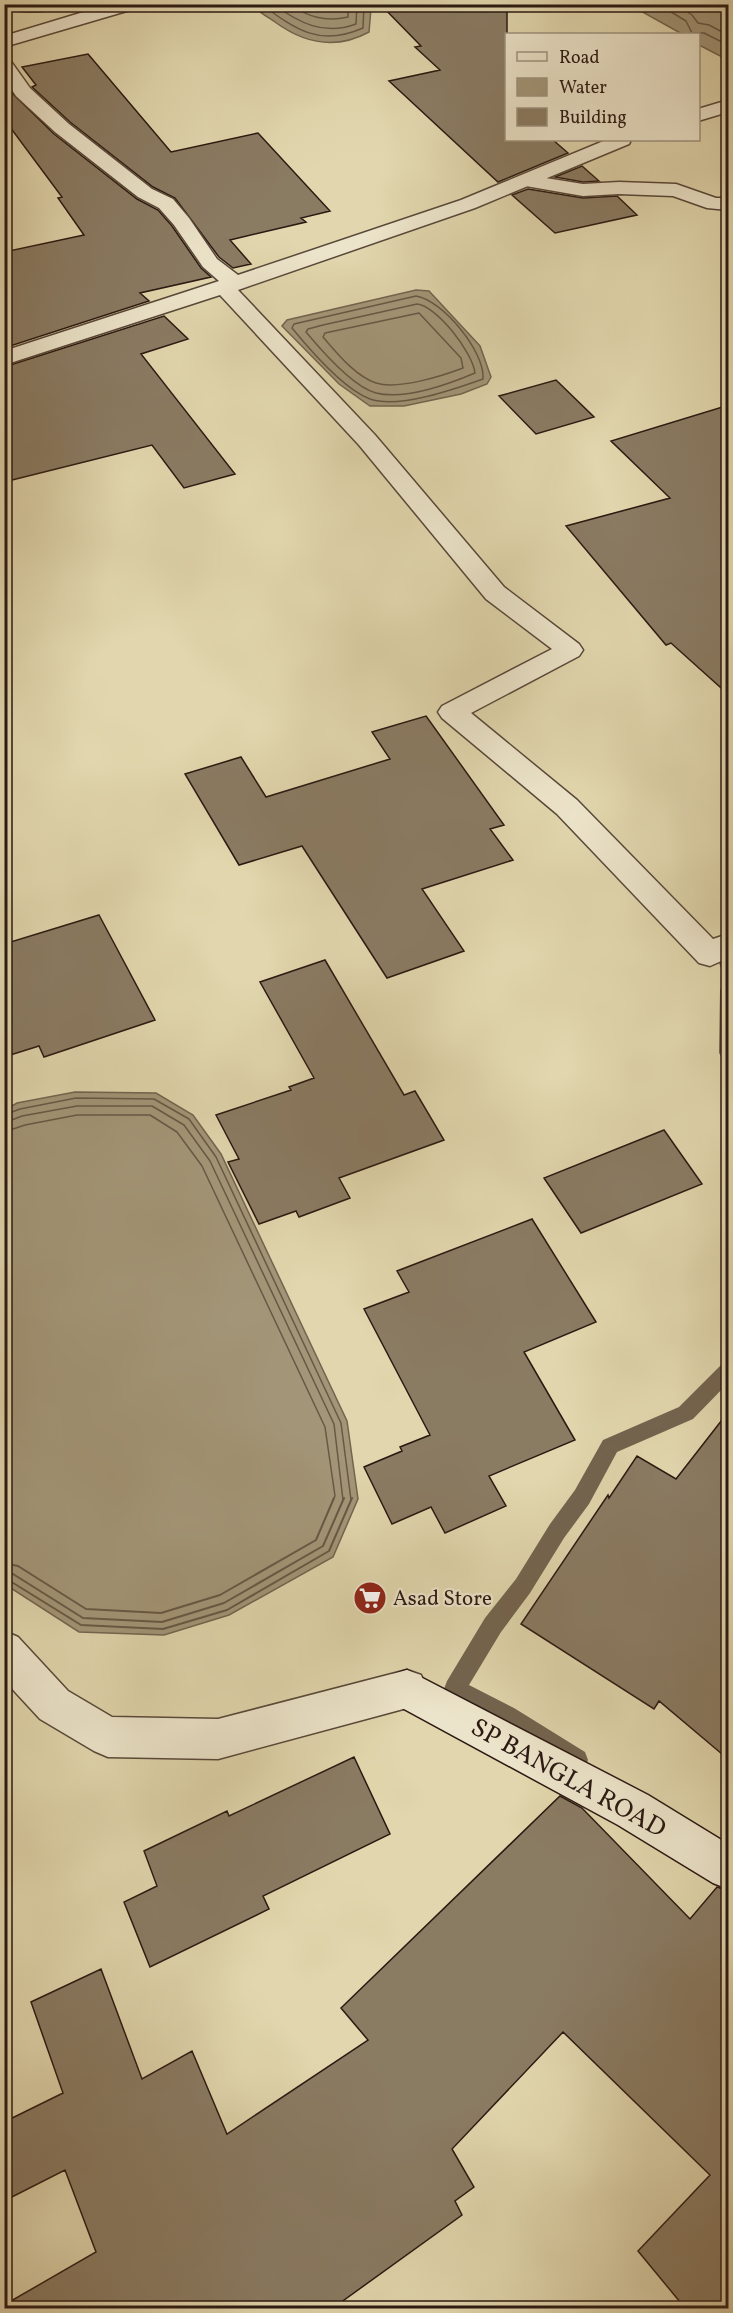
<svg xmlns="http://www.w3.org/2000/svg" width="733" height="2313" font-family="Vollkorn,serif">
  <rect width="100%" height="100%" fill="#e1d6ad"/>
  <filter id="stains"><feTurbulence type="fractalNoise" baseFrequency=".00333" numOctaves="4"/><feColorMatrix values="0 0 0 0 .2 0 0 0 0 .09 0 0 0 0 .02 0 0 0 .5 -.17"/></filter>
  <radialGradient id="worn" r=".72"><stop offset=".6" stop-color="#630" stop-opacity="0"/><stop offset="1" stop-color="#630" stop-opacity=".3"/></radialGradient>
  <path fill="#a39678" stroke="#73644f" stroke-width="1.5" d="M5 4H77V5C55 11 26 17 5 7Z
    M253 5H368L371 8 369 32C336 50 305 44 275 22 268 17 258 12 253 5Z
    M630 5H728V60L699 45 698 34H682Z
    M416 290 429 291 480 346 491 377 487 384 461 394 404 406H370L339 384 282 326 287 320Z
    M75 1092 156 1093 193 1115 221 1154 347 1421 358 1499 333 1557 229 1615 164 1635 79 1632 6 1585 5 1582V1110L17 1103Z"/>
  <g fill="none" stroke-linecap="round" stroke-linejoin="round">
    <path stroke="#675845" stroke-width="1.5" d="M261 4C296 30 320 47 363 28L364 4
      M273 4C299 23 324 36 356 24L357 4
      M289 4C308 17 325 22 348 17V4
      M658 4 686 21 692 33H704L728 45
      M676 4 692 15 698 23 709 25 728 35
      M416 296C442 300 485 351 483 379 455 389 399 409 370 399 343 389 310 350 292 328L294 324Z
      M417 304C437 306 473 353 475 373 449 384 404 400 376 393 353 387 321 350 306 332L308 329 323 325Z
      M419 313 461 358 463 368C442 376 398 390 376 383 355 376 337 353 323 337L325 333Z
      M4 1115 20 1109 76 1098 154 1099 189 1119 216 1157 341 1423 351 1500
      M4 1123 22 1116 77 1106H152L184 1125 210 1161 334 1424 343 1500
      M4 1132 25 1125 77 1115H150L177 1132 202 1166 325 1427 335 1496 333 1500"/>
    <path stroke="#675845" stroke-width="2" d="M4 1563 18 1566 86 1609 161 1613 220 1595 316 1540 334 1498
      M4 1572 13 1574 83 1618 162 1622 224 1603 323 1546 344 1498
      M4 1580 10 1581 81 1625 163 1629 227 1610 329 1551 352 1498"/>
    <path fill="#73644f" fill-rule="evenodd" d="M728 946V972L722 970C718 963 717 954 722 948Z
      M728 984V1060L722 1058 719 1053 720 990 722 986Z
      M728 1363V1383L693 1419 617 1452 589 1504 564 1538 530 1593 501 1632 469 1685 514 1708 585 1752 588 1760 585 1768 577 1771 569 1768 498 1724 447 1697 444 1689 447 1681 485 1618 516 1579 550 1524 575 1490 603 1440 679 1407 721 1365Z"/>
  </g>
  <path fill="#8a7b63" stroke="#2b1912" stroke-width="1.5" d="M380 4H507V140H553L568 153 498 182 389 81 440 70 415 47 421 46Z
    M88 54 171 152 258 133 330 211 301 218 306 222 230 240 251 264 233 268 219 257 175 198 153 187 70 122 32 87 36 85 22 67Z
    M9 90 54 134 137 199 158 210 172 226 201 268 211 277 140 293 149 301 4 348V252L84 235 58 198 62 197 4 119V91Z
    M582 166 599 181 583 182 555 177Z
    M528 189 583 198 617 196 637 215 555 233 512 195Z
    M164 316 188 339 141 354 235 474 184 488 152 445 4 482V367Z
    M556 380 594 417 536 434 499 396Z
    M729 405V695L671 643 666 645 566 526 670 498 611 441Z
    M426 716 504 825 490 829 513 860 422 889 464 951 387 978 302 846 239 865 185 774 241 757 266 797 390 759 372 732Z
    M99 915 155 1020 44 1057 39 1046 4 1057V944Z
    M325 960 404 1095 415 1091 444 1140 339 1178 350 1198 299 1217 296 1211 259 1224 228 1162 239 1159 216 1115 291 1090 289 1087 314 1078 260 982Z
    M664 1130 702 1184 581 1233 544 1178Z
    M532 1219 596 1322 524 1352 575 1440 489 1476 506 1506 445 1533 431 1507 392 1524 364 1467 402 1451 400 1447 430 1435 364 1309 409 1292 397 1271Z
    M729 1411V1760L659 1701 654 1709 521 1624 608 1495 609 1498 637 1456 676 1479Z
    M354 1757 390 1834 263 1896 269 1909 150 1967 124 1902 157 1886 144 1851 227 1811 229 1816Z
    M560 1796 582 1808 690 1919 717 1887 729 1891V2308H685L638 2251 710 2175 563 2032 452 2149 474 2187 455 2201 462 2215 333 2308H4V2305L96 2252 65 2170 4 2201V2122L63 2093 31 2002 101 1969 142 2079 192 2051 227 2134 368 2040 341 2008Z"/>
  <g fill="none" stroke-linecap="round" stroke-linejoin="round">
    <g stroke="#584839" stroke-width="3">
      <path id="minor" d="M110 4H139L137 8 4 47V36Z
        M4 59 10 60 30 88 69 124 152 189 173 199 189 218 217 259 238 275 461 200 606 140H631L629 144 475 208 238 290 375 435 504 587 579 644 583 650 579 656 471 713 577 800 713 939 728 934V958L710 966 699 963 557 814 442 718 438 712 442 706 552 649 486 599 359 445 220 295 4 365V351L219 281 203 267 174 225 159 208 138 197 55 132 16 96 4 78Z
        M728 100V112L698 121V109Z
        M4 1631 18 1637 68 1691 112 1717 218 1719 407 1670 421 1675 427 1689 421 1703 407 1708 218 1759 108 1757 94 1751 40 1719 4 1680Z"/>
    </g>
    <g stroke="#584839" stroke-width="3">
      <path id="tertiary" d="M527 175 583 184 619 182 676 184 716 198H728V210L707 208 673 196 619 194 583 196 520 185 517 181 520 177Z"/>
    </g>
    <g stroke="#2b1912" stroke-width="3">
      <path id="secondary" d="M407 1670 648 1795 728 1844V1889L713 1883 618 1825 393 1703 387 1689 393 1675Z"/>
    </g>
    <use href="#minor" fill="#ece4ca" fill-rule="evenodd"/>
    <use href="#tertiary" fill="#ece4ca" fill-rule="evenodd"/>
    <use href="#secondary" fill="#ece4ca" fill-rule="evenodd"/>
  </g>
  <defs>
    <g id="supermarket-disc" transform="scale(1.725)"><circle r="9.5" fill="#8f2418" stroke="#ece4ca"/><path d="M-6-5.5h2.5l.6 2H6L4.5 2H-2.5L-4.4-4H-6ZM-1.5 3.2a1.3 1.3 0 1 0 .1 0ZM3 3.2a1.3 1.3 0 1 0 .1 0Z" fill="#fff"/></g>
  </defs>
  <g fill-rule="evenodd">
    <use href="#supermarket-disc" x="370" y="1598"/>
  </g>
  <g text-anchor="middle" stroke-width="4.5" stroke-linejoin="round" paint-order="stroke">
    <g font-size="21" fill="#2b1912" stroke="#ece4ca" text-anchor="start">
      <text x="393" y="1605">Asad Store</text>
    </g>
    <g font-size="26" fill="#2b1912" stroke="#ece4ca">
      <text transform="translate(569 1777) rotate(29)" y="9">SP BANGLA ROAD</text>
    </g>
  </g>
  <rect width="733" height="2313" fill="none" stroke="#e1d6ad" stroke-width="24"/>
  <rect x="6" y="6" width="721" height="2301" fill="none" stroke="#2b1912" stroke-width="3"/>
  <rect x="12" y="12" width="709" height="2289" fill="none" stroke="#2b1912" stroke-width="1.5"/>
  <rect x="505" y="33" width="195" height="108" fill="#ece4ca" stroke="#9f9380" stroke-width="1.5"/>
  <rect x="517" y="52" width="30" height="9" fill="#ece4ca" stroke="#9f9380" stroke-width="1.5"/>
  <text x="559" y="63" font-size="18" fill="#2b1912">Road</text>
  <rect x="517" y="78" width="30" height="18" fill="#a39678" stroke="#9f9380" stroke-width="1.5"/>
  <text x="559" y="93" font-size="18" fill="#2b1912">Water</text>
  <rect x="517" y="108" width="30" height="18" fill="#8a7b63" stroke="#9f9380" stroke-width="1.5"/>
  <text x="559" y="123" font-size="18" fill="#2b1912">Building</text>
  <rect width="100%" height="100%" filter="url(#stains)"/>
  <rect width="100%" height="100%" fill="url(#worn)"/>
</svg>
